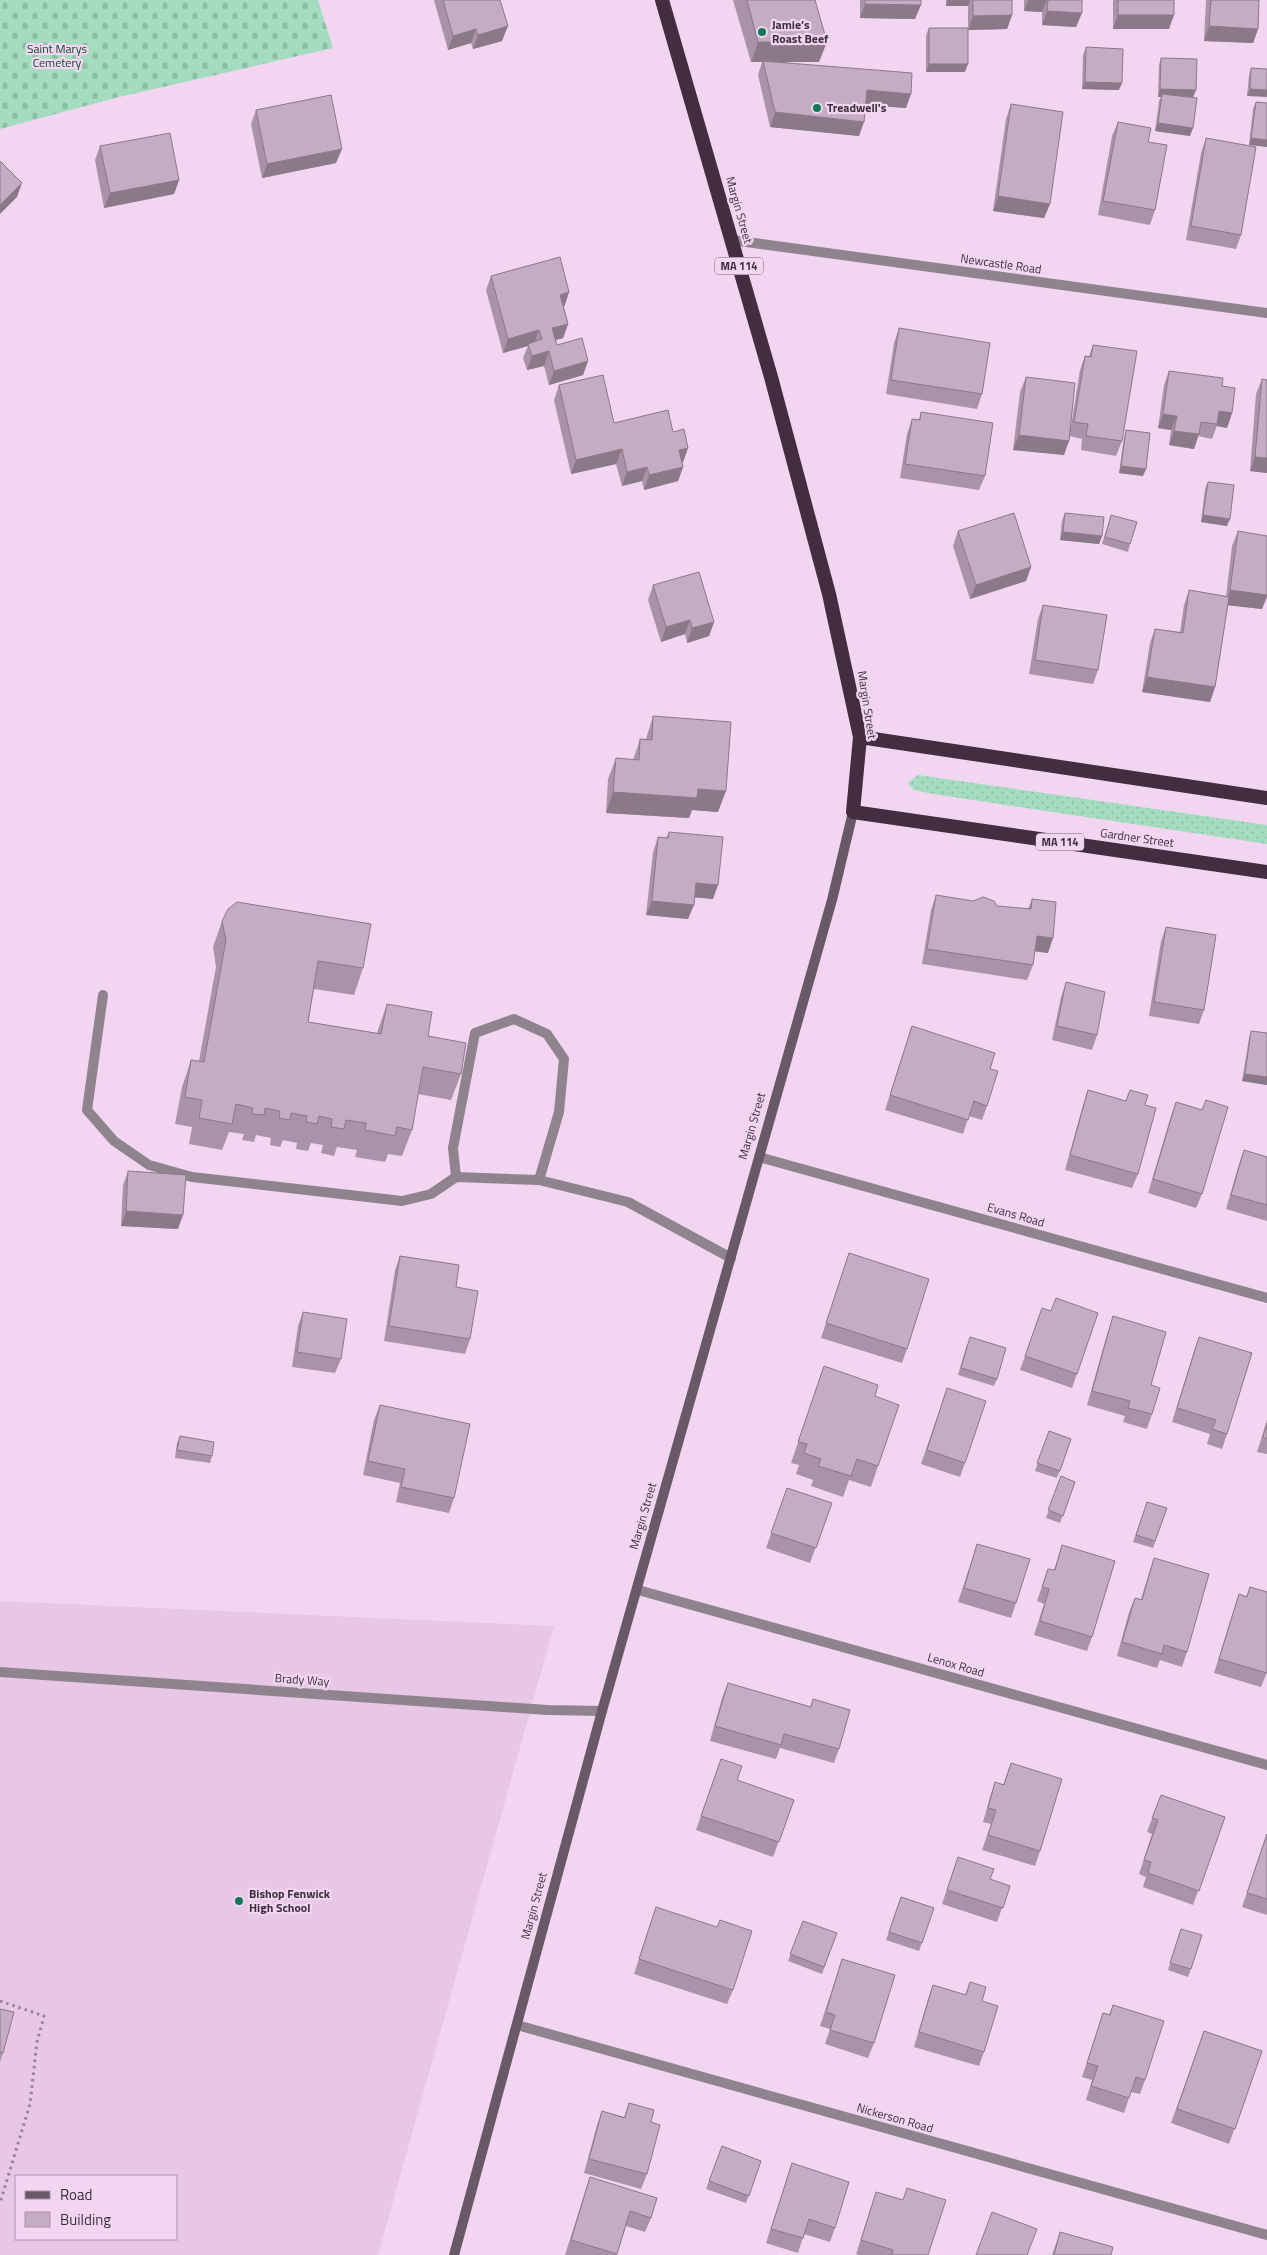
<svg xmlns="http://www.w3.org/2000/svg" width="1267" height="2255" font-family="'Titillium Web',sans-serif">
  <defs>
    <pattern id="grass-dots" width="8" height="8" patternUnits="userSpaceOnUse" patternTransform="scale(1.25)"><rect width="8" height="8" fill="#a3dcbf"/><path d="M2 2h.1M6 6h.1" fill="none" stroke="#8dbda5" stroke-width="1.8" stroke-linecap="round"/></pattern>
    <pattern id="cemetery-stones" width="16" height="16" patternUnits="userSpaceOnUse" patternTransform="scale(1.25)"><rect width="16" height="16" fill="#a3dcbf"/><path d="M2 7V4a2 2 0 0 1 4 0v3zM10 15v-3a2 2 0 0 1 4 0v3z" fill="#8dbda5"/></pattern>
  </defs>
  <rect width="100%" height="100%" fill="#f2d5f0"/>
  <path fill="#e8c7e6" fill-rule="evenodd" d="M0 1601 554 1626 378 2255H0ZM16 2176H176V2239H16Z"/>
  <path fill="url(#grass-dots)" d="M918 775 1267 825V844L933 794 914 790 908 783Z"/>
  <path fill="url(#cemetery-stones)" d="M0 0H318L333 48 119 97 0 129Z"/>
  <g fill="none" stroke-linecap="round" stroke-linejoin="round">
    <path stroke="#978395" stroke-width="3" stroke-dasharray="2.5 4" stroke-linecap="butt" d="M0 2001 44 2016 37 2042 30 2104 0 2203"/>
    <path stroke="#8f838e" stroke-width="10" d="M103 995 87 1110 114 1141 149 1165 192 1177 402 1201 431 1194 456 1177 539 1180 628 1202 731 1258
      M456 1177 453 1148 475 1033 514 1019 547 1034 564 1059 559 1112 539 1180
      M0 1672 547 1710 602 1711"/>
    <path stroke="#8f838e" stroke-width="10" d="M732 240 1267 313
      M759 1157 1267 1298
      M638 1590 1267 1765
      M517 2025 1267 2235"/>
    <path stroke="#695868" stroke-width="10" d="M454 2255 602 1711 832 900 853 812"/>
    <path stroke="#422e40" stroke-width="14" d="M662 0 771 377 829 594 860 737 853 812 1267 872
      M860 737 1267 798"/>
  </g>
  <path fill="#aa93a9" d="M434 0H500L502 41 473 49 471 43 448 50Z
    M733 0H815L819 62H786L906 108 866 105 859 136 770 127 758 75 762 62H751Z
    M860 0H921L915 19 860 18Z
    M946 0H1012V15L1007 29 968 30V6H946Z
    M1024 0H1082L1076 27 1042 25V12L1024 11Z
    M1113 0H1174L1169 29H1113Z
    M1206 0H1259L1258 29 1253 43 1204 41Z
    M929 28 965 72H926V35Z
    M1086 47 1119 90 1082 89 1083 55Z
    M1161 58 1196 90 1193 97H1189L1190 136 1155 131 1159 101 1161 97H1158L1159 65Z
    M1251 68 1267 69 1247 96 1249 75Z
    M1256 102 1267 103 1249 145 1253 109Z
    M1011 104 1050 204 1044 218 993 211 1006 119Z
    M256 110 336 163 262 178 251 124Z
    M1118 122 1148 142 1155 210 1150 225 1098 215 1112 136Z
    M1206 138 1241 235 1236 249 1186 240 1201 153Z
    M100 146 179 180 174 194 104 208 95 160Z
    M491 276 569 292 564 307 568 324 563 338 556 340 557 345 588 361 583 375 549 385 544 366 527 370 523 358 528 346 503 353 486 290Z
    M899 328 982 394 977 409 886 394 894 343Z
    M1093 345 1122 441 1116 456 1081 450 1082 439 1070 436 1064 455 1013 450 1020 392 1026 377 1071 426 1080 370 1085 356H1089Z
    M1169 371 1222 386 1232 413 1227 428 1217 426 1212 439 1198 436 1194 449 1169 445 1171 430 1158 428 1164 385Z
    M1262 379 1267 380V473L1250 471 1256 394Z
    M559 385 614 423 673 432 688 448 683 462 682 463 683 467 678 481 644 490 642 481 622 486 616 464 571 474 554 400Z
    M921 412 985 476 979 490 900 478 907 434 912 419 919 420Z
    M1126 430 1143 476 1119 473 1124 437Z
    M1208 482 1227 526 1201 522 1205 489Z
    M1065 513 1102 536 1099 544 1060 540 1062 520Z
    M1111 515 1130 544 1128 552 1102 544Z
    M958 531 1031 567 1026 581 970 599 953 546Z
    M1238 531 1262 609 1228 605 1215 687 1210 702 1142 692 1150 643 1155 629 1180 632 1184 605 1189 590 1226 596 1232 546Z
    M653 585 714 622 709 636 687 643 685 634 661 642 648 600Z
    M1043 605 1098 670 1093 684 1029 674 1038 619Z
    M653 716 718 812 692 810 689 818 606 813 608 779 616 758 633 760 640 739H646Z
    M669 832 713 899 695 897 688 919 646 915 653 852 658 837 666 838Z
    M936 895 997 906 1028 909 1032 899 1048 953 1035 951 1033 965 1027 980 922 964 931 910Z
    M222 921 363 968 354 995 314 989 308 1022 377 1033 387 1004 428 1036 461 1074 451 1100 418 1094 412 1130 402 1156 388 1154 385 1162 355 1157 357 1150 337 1147 334 1156 321 1153 323 1145 311 1143 308 1151 296 1149 297 1143 283 1140 280 1147 270 1145 271 1138 256 1135 254 1142 242 1140 244 1134 229 1132 222 1150 189 1144 192 1127 175 1124 182 1087 191 1060 199 1061 216 967 213 947Z
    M1166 927 1204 1010 1199 1024 1149 1016 1161 941Z
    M1066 982 1097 1035 1092 1050 1052 1040 1061 997Z
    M912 1026 990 1069 987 1106 982 1120 969 1116 963 1134 885 1110Z
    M1251 1031 1267 1033V1085L1242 1081 1249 1038Z
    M1088 1090 1126 1101 1130 1090 1145 1105 1138 1174 1132 1188 1065 1170 1083 1105Z
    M1206 1100 1202 1194 1196 1208 1148 1193 1171 1116 1176 1102 1202 1110Z
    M1244 1150 1267 1157V1221L1226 1209 1239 1164Z
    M128 1171 178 1229 121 1226 123 1185Z
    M849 1253 907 1349 902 1363 821 1338Z
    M400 1256 456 1287 470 1339 465 1354 384 1341 395 1270Z
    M1042 1308 1051 1311 1098 1313 1072 1388 1020 1370Z
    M303 1312 341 1359 335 1373 292 1367 298 1326Z
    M1113 1316 1151 1385 1152 1414 1147 1429 1123 1422 1125 1416 1087 1405 1108 1331Z
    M1199 1337 1227 1434 1222 1449 1207 1444 1210 1434 1172 1422 1194 1351Z
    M967 1344 997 1379 994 1386 958 1375Z
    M824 1366 875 1396 878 1466 871 1487 849 1480 843 1497 811 1486 813 1480 796 1474 799 1465 791 1463Z
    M947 1388 965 1463 960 1477 921 1464Z
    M380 1405 454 1498 449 1513 396 1502 400 1483 363 1475 374 1420Z
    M1267 1420V1454L1257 1452Z
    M1049 1431 1071 1439 1057 1478 1035 1471Z
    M180 1436 212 1456 210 1463 175 1458 177 1443Z
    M1061 1476 1075 1482 1060 1523 1046 1518Z
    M787 1488 832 1503 810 1563 766 1548Z
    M1147 1502 1167 1508 1153 1548 1133 1542Z
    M977 1544 1016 1603 1011 1618 958 1602Z
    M1062 1545 1092 1637 1087 1651 1034 1635 1044 1604 1037 1601 1048 1569 1054 1570Z
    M1154 1558 1187 1652 1182 1667 1160 1660 1157 1668 1117 1656 1129 1612 1135 1598 1141 1599 1149 1573Z
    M1250 1587 1267 1672 1261 1687 1214 1673 1234 1609 1239 1594 1246 1597Z
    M728 1683 810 1707 813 1699 839 1749 834 1763 780 1748 776 1759 710 1741 722 1698Z
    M721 1759 737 1780 794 1800 773 1857 696 1830Z
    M1011 1763 1040 1851 1035 1866 982 1850 991 1824 983 1822 990 1797 995 1782 1003 1785Z
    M1161 1795 1225 1817 1193 1905 1143 1887 1146 1877 1139 1874 1152 1834 1147 1832Z
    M1267 1833V1915L1242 1907Z
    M953 1871 990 1879 1010 1886 997 1922 942 1904Z
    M901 1897 934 1908 919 1951 886 1940Z
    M656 1907 733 1990 727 2004 634 1974Z
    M803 1921 837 1933 822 1974 788 1961Z
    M1181 1929 1191 1969 1188 1977 1168 1970Z
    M842 1959 874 2043 868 2058 825 2044 830 2029 820 2026Z
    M970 1982 984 2052 979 2066 914 2047 928 1999 933 1985 965 1995Z
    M1113 2005 1145 2080 1140 2094 1131 2092 1124 2113 1086 2100 1092 2080 1082 2077 1103 2013 1109 2015Z
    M0 2009 3 2053 0 2062Z
    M1204 2031 1262 2051 1229 2144 1171 2123Z
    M629 2103 647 2174 641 2189 584 2173 597 2125 602 2111 624 2117Z
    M722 2146 761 2161 746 2203 706 2189Z
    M792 2163 835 2228 830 2242 804 2234 798 2253 766 2243Z
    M590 2177 651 2218 645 2232 626 2226 617 2255H565L585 2192Z
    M876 2192 903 2200 928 2255H859L856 2254Z
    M1060 2232 1111 2255H1052Z"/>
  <path fill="#8b7889" d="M948 0H970L968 6H946Z
    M1028 0H1047L1042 12 1024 11Z
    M865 4 921 5 915 19 860 18Z
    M1047 11 1082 13 1076 27 1042 25Z
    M1012 15 1007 29 968 30 973 16Z
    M1118 15H1174L1169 29H1113Z
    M508 26 502 41 473 49 478 35Z
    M1209 26 1258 29 1253 43 1204 41Z
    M476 29 471 43 448 50 453 36Z
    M758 42H827L819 62H763V61L762 62H751Z
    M929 64H968L965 72H926Z
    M1085 82 1122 83 1119 90 1082 89Z
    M1160 89 1196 90 1193 97H1162V94L1161 97H1158Z
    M1250 89 1267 90V97L1247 96Z
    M867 90 911 94 906 108 862 105Z
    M775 112 864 122 859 136 770 127Z
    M1158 123 1193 128 1190 136 1155 131Z
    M1251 138 1267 140V147L1249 145Z
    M342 149 336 163 262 178 267 164Z
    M179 180 174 194 104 208 110 193Z
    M22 183 17 197 0 214V205Z
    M998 196 1050 204 1044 218 993 211Z
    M569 292 564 307 560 295Z
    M568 324 563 338 547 342 552 328Z
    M539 330 534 344H528V346L503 353 508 339Z
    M549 351 544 366 527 370 532 356Z
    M588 361 583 375 549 385 554 371Z
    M1219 411 1232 413 1227 428 1217 426Z
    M1163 414 1177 416 1171 430 1158 428Z
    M1174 431 1199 434 1194 449 1169 445Z
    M1019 435 1069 441 1064 455 1013 450Z
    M688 448 683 462 674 464 679 450Z
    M622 449 616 464 571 474 576 460Z
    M1255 457 1267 458V473L1250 471Z
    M1121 466 1146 469 1143 476 1119 473Z
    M647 467 642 481 622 486 627 472Z
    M683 467 678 481 644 490 649 475Z
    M1203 515 1230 519 1227 526 1201 522Z
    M1063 532 1102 536 1099 544 1060 540Z
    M1031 567 1026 581 970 599 976 585Z
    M1230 590 1267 595V597L1262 609 1225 605Z
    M690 620 685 634 661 642 666 627Z
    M714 622 709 636 687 643 692 628Z
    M1147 677 1215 687 1210 702 1142 692Z
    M698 789 726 791 718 812 692 810 689 818 606 813 613 792Z
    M696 883 718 885 713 899 691 897Z
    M652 901 694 905 688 919 646 915Z
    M1037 936 1053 938 1048 953 1032 951Z
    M1245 1074 1267 1077V1085L1242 1081Z
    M126 1211 183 1215 178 1229 121 1226Z"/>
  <path fill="#c6abc4" stroke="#8b7889" d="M443 0H500L508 26 478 35 476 29 453 36Z
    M747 0H815L827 42H758Z
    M865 0H921V5L865 4Z
    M973 0H1012V15L973 16Z
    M1048 0H1082V13L1047 11Z
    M1118 0H1174V15H1118Z
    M1211 0H1259L1258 29 1209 26Z
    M929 28H968V64H929Z
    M1086 47 1123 49 1122 83 1085 82Z
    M1161 58 1197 59 1196 90 1160 89Z
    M763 61 912 73 911 94 867 90 864 122 775 112Z
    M1251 68 1267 69V90L1250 89Z
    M1162 94 1197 98 1193 128 1158 123Z
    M331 95 342 149 267 164 256 110Z
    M1256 102 1267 103V140L1251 138Z
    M1011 104 1063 112 1050 204 998 196Z
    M1118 122 1151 128 1148 142 1167 145 1155 210 1103 201Z
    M170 133 179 180 110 193 100 146Z
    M1206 138 1256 147 1241 235 1191 226Z
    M0 161 22 183 0 205Z
    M560 257 569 292 560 295 568 324 552 328 557 345 582 338 588 361 554 371 549 351 532 356 528 344 542 339 539 330 508 339 491 276Z
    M899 328 990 343 982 394 891 380Z
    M1093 345 1137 351 1122 441 1086 436 1088 424 1074 422 1085 356 1091 357Z
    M1169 371 1223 378 1222 386 1235 388 1232 413 1219 411 1217 424 1201 422 1199 434 1174 431 1177 416 1163 414Z
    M603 375 614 423 668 410 673 432 684 429 688 448 679 450 683 467 649 475 647 467 627 472 622 449 576 460 559 385Z
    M1026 377 1075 383 1069 441 1019 435Z
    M1262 379 1267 380V458L1255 457Z
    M921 412 993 423 985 476 905 464 912 419 920 420Z
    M1126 430 1150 433 1146 469 1121 466Z
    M1208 482 1234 485 1230 519 1203 515Z
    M1014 513 1031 567 976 585 958 531Z
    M1065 513 1104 517 1102 536 1063 532Z
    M1111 515 1137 522 1130 544 1105 537Z
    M1238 531 1267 536V595L1230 590Z
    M699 572 714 622 692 628 690 620 666 627 653 585Z
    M1189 590 1229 597 1215 687 1147 677 1155 629 1183 633Z
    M1043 605 1107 615 1098 670 1035 660Z
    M653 716 731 722 726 791 698 789 697 798 613 792 616 758 639 760 640 739 652 740Z
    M669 832 723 837 718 885 696 883 694 905 652 901 658 837 668 838Z
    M936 895 973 901 983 897 994 901 997 906 1031 909 1032 899 1056 902 1053 938 1037 936 1033 965 927 949Z
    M237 902 371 924 363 968 318 961 308 1022 381 1034 387 1004 432 1012 428 1036 466 1043 461 1074 423 1067 412 1130 397 1127 395 1136 365 1130 366 1123 346 1120 344 1129 331 1127 332 1119 319 1116 317 1124 306 1122 307 1116 291 1113 290 1120 279 1118 280 1111 265 1108 264 1115 252 1114 253 1108 236 1104 232 1124 199 1118 202 1100 185 1097 191 1060 204 1062 226 940 222 921 228 909Z
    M1166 927 1216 935 1204 1010 1154 1002Z
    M1066 982 1105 992 1097 1035 1057 1026Z
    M912 1026 995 1053 990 1069 998 1071 987 1106 974 1101 968 1120 890 1095Z
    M1251 1031 1267 1033V1077L1245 1074Z
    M1088 1090 1126 1101 1130 1090 1148 1095 1145 1105 1156 1108 1138 1174 1070 1155Z
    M1206 1100 1228 1107 1202 1194 1153 1179 1176 1102 1202 1110Z
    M1244 1150 1267 1157V1205L1231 1195Z
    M128 1171 186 1175 183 1215 126 1211Z
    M849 1253 929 1279 907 1349 826 1323Z
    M400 1256 459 1265 456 1287 478 1291 470 1339 389 1326Z
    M1056 1298 1098 1313 1077 1374 1025 1356 1042 1308 1051 1311Z
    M303 1312 347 1319 341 1359 297 1352Z
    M1113 1316 1166 1332 1151 1385 1160 1388 1152 1414 1128 1408 1130 1401 1092 1391Z
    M970 1337 1006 1348 997 1379 961 1368Z
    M1199 1337 1252 1353 1227 1434 1212 1429 1216 1420 1177 1408Z
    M824 1366 878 1385 875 1396 899 1405 878 1466 857 1459 851 1476 818 1466 821 1459 804 1453 807 1444 798 1442Z
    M947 1388 986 1401 965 1463 927 1450Z
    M380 1405 470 1424 454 1498 401 1487 405 1469 368 1461Z
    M1267 1423V1439L1263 1437Z
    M1049 1431 1071 1439 1060 1471 1037 1463Z
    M180 1436 214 1442 212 1456 177 1450Z
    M1061 1476 1075 1482 1063 1516 1048 1510Z
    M787 1488 832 1503 816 1548 771 1533Z
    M1147 1502 1167 1508 1155 1541 1136 1535Z
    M977 1544 1030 1559 1016 1603 964 1588Z
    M1062 1545 1115 1561 1092 1637 1040 1621 1049 1589 1042 1587 1048 1569 1055 1570Z
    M1154 1558 1209 1574 1187 1652 1164 1645 1162 1654 1122 1642 1135 1598 1142 1600Z
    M1250 1587 1267 1592V1673L1219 1659 1239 1594 1247 1597Z
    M728 1683 811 1707 813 1699 850 1710 839 1749 784 1734 781 1745 715 1726Z
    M721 1759 742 1766 737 1780 794 1800 779 1842 701 1816Z
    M1011 1763 1062 1779 1040 1851 988 1835 996 1810 988 1808 995 1782 1004 1785Z
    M1161 1795 1225 1817 1199 1891 1148 1873 1151 1862 1144 1860 1158 1820 1152 1818Z
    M1267 1834V1899L1247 1893Z
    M958 1857 994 1869 990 1879 1010 1886 1003 1908 947 1890Z
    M901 1897 934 1908 922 1943 889 1932Z
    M656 1907 717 1927 720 1920 752 1931 733 1990 639 1959Z
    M803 1921 837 1933 824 1967 790 1954Z
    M1181 1929 1202 1935 1191 1969 1170 1963Z
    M842 1959 895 1975 874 2043 830 2030 835 2015 826 2012Z
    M970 1982 986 1987 982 2001 998 2006 984 2052 919 2032 933 1985 966 1995Z
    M1113 2005 1164 2021 1145 2080 1136 2077 1129 2098 1091 2086 1098 2066 1087 2063 1103 2013 1110 2015Z
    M0 2009 14 2012 3 2053 0 2052Z
    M1204 2031 1262 2051 1235 2129 1177 2109Z
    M629 2103 654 2110 651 2122 660 2125 647 2174 589 2159 602 2111 625 2118Z
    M722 2146 761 2161 749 2196 709 2181Z
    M792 2163 849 2182 835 2228 809 2219 803 2238 771 2229Z
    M590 2177 657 2198 651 2218 630 2211 617 2254 571 2240Z
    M907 2188 946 2200 928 2255H892L893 2250 861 2240 876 2192 903 2200Z
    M992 2212 1037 2229 1027 2255H976Z
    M1060 2232 1113 2247 1111 2255H1054Z"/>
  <g fill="#0e7a54" stroke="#f2d5f0" stroke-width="2">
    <circle cx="762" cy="32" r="5"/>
    <circle cx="817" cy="108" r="5"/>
    <circle cx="239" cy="1901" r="5"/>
  </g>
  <g text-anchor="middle" stroke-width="4.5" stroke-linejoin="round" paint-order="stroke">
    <g fill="#f2d5f0" stroke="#736271" stroke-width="1">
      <rect x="715" y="257.5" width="48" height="17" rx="4"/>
      <rect x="1036" y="833.5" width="48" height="17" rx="4"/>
    </g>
    <g font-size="11" font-weight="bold" fill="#3c313b">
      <text x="739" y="270">MA 114</text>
      <text x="1060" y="846">MA 114</text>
    </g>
    <g font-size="12" font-weight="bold" fill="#3c313b" stroke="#f2d5f0" text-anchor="start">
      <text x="772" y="29">Jamie’s<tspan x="772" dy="14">Roast Beef</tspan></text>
      <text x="827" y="112">Treadwell's</text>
      <text x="249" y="1898">Bishop Fenwick<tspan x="249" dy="14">High School</tspan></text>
    </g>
    <g font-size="12" fill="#0a4a32" stroke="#f2d5f0">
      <text x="57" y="53">Saint Marys<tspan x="57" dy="14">Cemetery</tspan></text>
    </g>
    <g font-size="12" fill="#3c313b" stroke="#f2d5f0">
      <text transform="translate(739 210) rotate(74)" y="4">Margin Street</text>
      <text transform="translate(1001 264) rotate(8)" y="4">Newcastle Road</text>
      <text transform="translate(867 705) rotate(81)" y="4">Margin Street</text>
      <text transform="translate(1137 838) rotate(8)" y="4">Gardner Street</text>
      <text transform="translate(752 1126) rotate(-74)" y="4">Margin Street</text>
      <text transform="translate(1016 1215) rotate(16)" y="4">Evans Road</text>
      <text transform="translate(643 1516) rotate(-74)" y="4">Margin Street</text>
      <text transform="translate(956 1665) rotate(16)" y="4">Lenox Road</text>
      <text transform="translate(302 1680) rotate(4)" y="4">Brady Way</text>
      <text transform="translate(534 1906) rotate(-75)" y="4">Margin Street</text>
      <text transform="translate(895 2118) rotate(16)" y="4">Nickerson Road</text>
    </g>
  </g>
  <rect x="15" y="2175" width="162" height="65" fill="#f2d5f0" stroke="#a993a8"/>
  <rect x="25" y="2191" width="25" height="8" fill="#695868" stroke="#a993a8"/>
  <text x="60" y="2200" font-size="15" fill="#3c313b">Road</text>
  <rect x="25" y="2212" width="25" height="15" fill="#c6abc4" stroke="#a993a8"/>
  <text x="60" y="2225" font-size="15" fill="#3c313b">Building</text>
</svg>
